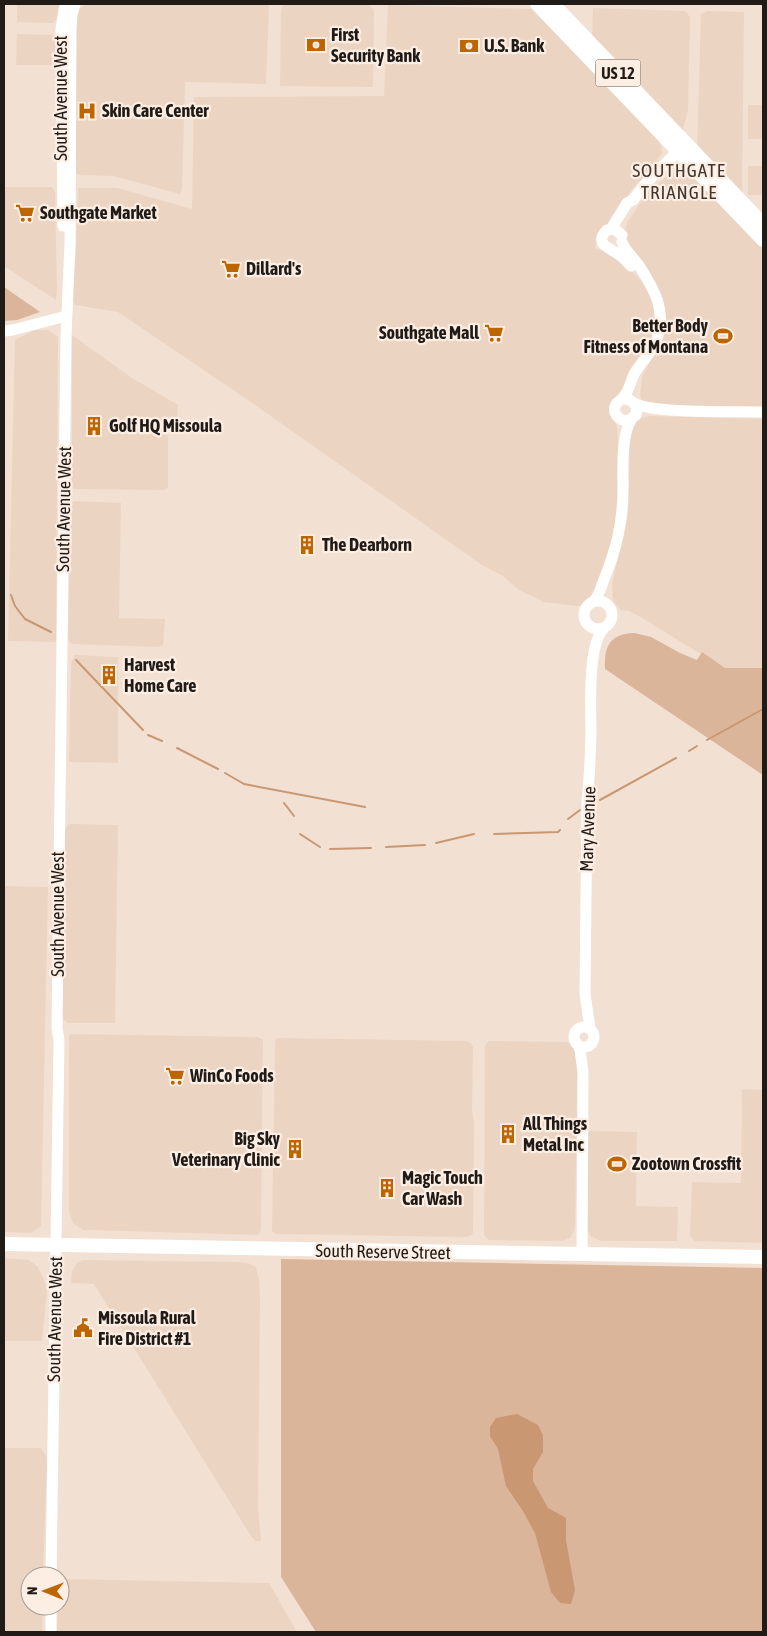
<svg xmlns="http://www.w3.org/2000/svg" width="767" height="1636" font-family="'Asap Condensed',sans-serif">
  <rect width="100%" height="100%" fill="#f2e0d3"/>
  <path fill="#ecd4c2" d="M17 4H60L56 20 53 23 17 22Z
    M86 4H267L269 7 266 84 185 82 182 189 180 194 114 176 79 175 76 173V12Z
    M287 4 369 5 374 10 373 87 280 86 281 10 284 5Z
    M388 5 532 9 657 138 661 146 662 153 648 174 638 182 627 196 622 206 610 224 600 229 595 248 607 252 627 266 642 282 652 299 655 321 652 339 619 398 611 403 609 414 614 419 617 427 620 470 619 514 597 593 587 604 577 606 544 602 519 590 503 576 482 565 245 398 118 312 75 305 71 295 76 252 78 188H117L192 209 194 97 384 96Z
    M593 8 685 11 688 14 690 18 688 110 683 130H677L592 43Z
    M708 11 744 12 742 195 697 151 701 14Z
    M17 34 54 35 57 39V65H16Z
    M748 105H763V139H748Z
    M748 166H763V195H748Z
    M683 170 692 174 763 247V408L650 405 642 402 640 395 642 377 656 350 664 319 628 250 624 232 628 221 648 192 671 173Z
    M4 187H52L55 192 57 292 56 300 4 266Z
    M34 330H48L58 337 56 642 8 641 15 340Z
    M72 335 132 378 178 405 177 420 170 422 166 425V431L168 437V488L163 490 75 489 72 486Z
    M649 416 763 419V668H725L689 647 644 619 629 611 621 610 613 601 612 584 628 515 630 432 633 423 639 419Z
    M76 501 121 503 119 618 165 619 163 645 158 647 73 644 69 642 68 636 71 506 72 502Z
    M75 655 118 657V763L69 762 71 663Z
    M71 824 118 825 115 1023H68L64 1020 62 1014 64 832 68 825Z
    M4 886 48 887 41 1226 31 1233 4 1232Z
    M72 1034 258 1037 263 1040 261 1227 260 1232 257 1235 91 1230H83L73 1223 69 1212V1036Z
    M279 1038 466 1041 470 1043 473 1047 472 1111 474 1123 473 1233 470 1236 464 1237 275 1234 272 1231 275 1042 276 1039Z
    M489 1041 566 1042 571 1043 578 1048 575 1224 574 1231 570 1238 561 1241 489 1240 484 1235 485 1047 486 1044Z
    M742 1089 763 1090V1243L694 1241 690 1236 692 1182 741 1183Z
    M587 1131 637 1132 636 1206 678 1207 677 1241H601L590 1236 587 1229Z
    M4 1258 29 1260 38 1267 43 1277 47 1291 42 1341H4Z
    M84 1260 239 1262 248 1263 256 1267 259 1280 260 1297 258 1508 261 1541H255L251 1536 94 1284 71 1283 72 1271 77 1263Z
    M4 1448H41L47 1458 43 1576H30V1606H43L42 1632H4Z
    M64 1579 269 1583 297 1632H57L58 1606H60V1581Z"/>
  <path fill="#dab59a" d="M4 287 40 312 17 320 4 321Z
    M634 633 651 637 680 653 697 660 702 652 725 668H763V775L605 669C604 646 610 634 634 633Z
    M281 1259 763 1268V1632H316L281 1577Z"/>
  <path fill="#c99772" d="M517 1414 538 1425 543 1435V1452L533 1469V1481L548 1508 566 1518V1540L575 1590 571 1604 560 1603 551 1592 535 1533 523 1511 506 1486 498 1449 490 1436V1427L496 1418Z"/>
  <g fill="none" stroke-linecap="round" stroke-linejoin="round">
    <path stroke="#c99772" stroke-width="2" d="M11 595 15 606 25 619 51 632
      M76 660 143 730
      M148 735 162 741
      M707 740 763 709
      M177 748 218 769
      M689 751 697 746
      M225 773 244 784 365 807
      M600 800 676 758
      M284 803 294 816
      M568 819 580 810
      M300 834 320 847
      M494 834 558 832 560 830
      M436 843 474 834
      M386 847 425 845
      M330 849 371 848"/>
    <path stroke="#fff" stroke-width="11" d="M63 226 61 29 65 4
      M611 229 627 203 633 200 648 181 678 151 682 144
      M622 235 614 229 607 230C593 244 610 248 618 254 623 257 627 262 631 266
      M622 242C626 252 634 258 640 267 654 289 667 311 657 339 653 351 643 360 636 371 631 378 630 388 625 395 623 399 620 400 617 403 610 412 619 421 628 421L636 415C638 405 632 398 622 399
      M4 331 13 330 66 316
      M634 403C652 414 738 411 763 412
      M584 615a14 14 0 1 1 28 0a14 14 0 1 1-28 0Z
      M593 602C599 596 600 590 603 582 616 550 623 524 623 488 623 468 621 437 631 420
      M574 1037a10 10 0 1 1 20 0a10 10 0 1 1-20 0Z
      M590 1028 585 994 587 800C590 778 590 756 591 734 591 709 587 645 604 628
      M578 1045 580 1050 583 1072 582 1254
      M51 1576 59 1040 57 1028 66 336 70 243 71 29 72 15 75 4
      M51 1632V1606"/>
    <path stroke="#fff" stroke-width="14" d="M537 4 763 240
      M553 4 763 224
      M4 1244 763 1257"/>
  </g>
  <defs>
    <g id="bank-bare" transform="scale(1.5)"><path d="M-6-4H6V4H-6ZM0-2.3a2.3 2.3 0 1 0 0 4.6a2.3 2.3 0 1 0 0-4.6Z" fill="#bd6600" stroke="#fdeee4" stroke-width="2.5" paint-order="stroke"/></g>
    <g id="hospital-bare" transform="scale(1.5)"><path d="M-5-5h3v3.5h4V-5h3V5h-3V1.5h-4V5h-3Z" fill="#bd6600" stroke="#fdeee4" stroke-width="2.5" paint-order="stroke"/></g>
    <g id="supermarket-bare" transform="scale(1.5)"><path d="M-6-5.5h2.5l.6 2H6L4.5 2H-2.5L-4.4-4H-6ZM-1.5 3.2a1.3 1.3 0 1 0 .1 0ZM3 3.2a1.3 1.3 0 1 0 .1 0Z" fill="#bd6600" stroke="#fdeee4" stroke-width="2.5" paint-order="stroke"/></g>
    <g id="stadium-bare" transform="scale(1.5)"><path d="M0-5a6.5 5 0 1 0 0 10a6.5 5 0 1 0 0-10ZM-3.5-1.8h7v3.6h-7Z" fill="#bd6600" stroke="#fdeee4" stroke-width="2.5" paint-order="stroke"/></g>
    <g id="building-bare" transform="scale(1.5)"><path d="M-4-6H4V6H1V3H-1V6H-4ZM-2.5-4.3h1.7v1.8h-1.7ZM.8-4.3h1.7v1.8H.8ZM-2.5-1h1.7V.8h-1.7ZM.8-1h1.7V.8H.8Z" fill="#bd6600" stroke="#fdeee4" stroke-width="2.5" paint-order="stroke"/></g>
    <g id="civic-bare" transform="scale(1.5)"><path d="M-.6-6.5H3V-4.5H.6V-3L4-1V1h2V6H-6V1h2V-1L-.6-3ZM-1.2 2.5V6h2.4V2.5Z" fill="#bd6600" stroke="#fdeee4" stroke-width="2.5" paint-order="stroke"/></g>
  </defs>
  <g fill-rule="evenodd">
    <use href="#bank-bare" x="316" y="45"/>
    <use href="#bank-bare" x="469" y="46"/>
    <use href="#hospital-bare" x="87" y="111"/>
    <use href="#supermarket-bare" x="25" y="213"/>
    <use href="#supermarket-bare" x="231" y="269"/>
    <use href="#supermarket-bare" x="494" y="333"/>
    <use href="#stadium-bare" x="723" y="336"/>
    <use href="#building-bare" x="94" y="426"/>
    <use href="#building-bare" x="307" y="545"/>
    <use href="#building-bare" x="109" y="675"/>
    <use href="#supermarket-bare" x="175" y="1076"/>
    <use href="#building-bare" x="508" y="1134"/>
    <use href="#building-bare" x="295" y="1149"/>
    <use href="#stadium-bare" x="617" y="1164"/>
    <use href="#building-bare" x="387" y="1188"/>
    <use href="#civic-bare" x="83" y="1328"/>
  </g>
  <g text-anchor="middle" stroke-width="4.5" stroke-linejoin="round" paint-order="stroke">
    <rect fill="#fdeee4" stroke="#635a54" stroke-width="1" x="595.5" y="59.5" width="45" height="27" rx="4"/>
    <g font-size="16" font-weight="bold" fill="#211b17">
      <text x="618" y="79">US 12</text>
    </g>
    <g font-size="18" font-weight="bold" fill="#211b17" stroke="#fdeee4" text-anchor="start">
      <text x="331" y="41">First<tspan x="331" dy="21">Security Bank</tspan></text>
      <text x="484" y="52">U.S. Bank</text>
      <text x="102" y="117">Skin Care Center</text>
      <text x="40" y="219">Southgate Market</text>
      <text x="246" y="275">Dillard's</text>
      <text x="708" y="332" text-anchor="end">Better Body<tspan x="708" dy="21">Fitness of Montana</tspan></text>
      <text x="479" y="339" text-anchor="end">Southgate Mall</text>
      <text x="109" y="432">Golf HQ Missoula</text>
      <text x="322" y="551">The Dearborn</text>
      <text x="124" y="671">Harvest<tspan x="124" dy="21">Home Care</tspan></text>
      <text x="190" y="1082">WinCo Foods</text>
      <text x="523" y="1130">All Things<tspan x="523" dy="21">Metal Inc</tspan></text>
      <text x="280" y="1145" text-anchor="end">Big Sky<tspan x="280" dy="21">Veterinary Clinic</tspan></text>
      <text x="632" y="1170">Zootown Crossfit</text>
      <text x="402" y="1184">Magic Touch<tspan x="402" dy="21">Car Wash</tspan></text>
      <text x="98" y="1324">Missoula Rural<tspan x="98" dy="21">Fire District #1</tspan></text>
    </g>
    <g font-size="18" fill="#211b17" stroke="#fdeee4">
      <text transform="translate(61 98) rotate(-90)" y="6">South Avenue West</text>
      <text transform="translate(64 509) rotate(-89)" y="6">South Avenue West</text>
      <text transform="translate(588 829) rotate(-88)" y="6">Mary Avenue</text>
      <text transform="translate(58 914) rotate(-90)" y="6">South Avenue West</text>
      <text transform="translate(383 1252) rotate(1)" y="6">South Reserve Street</text>
      <text transform="translate(55 1319) rotate(-89)" y="6">South Avenue West</text>
    </g>
    <g font-size="19" letter-spacing="1" fill="#44362c" stroke="#fdeee4">
      <text x="679" y="177">SOUTHGATE<tspan x="679" dy="22">TRIANGLE</tspan></text>
    </g>
  </g>
  <rect width="767" height="1636" fill="none" stroke="#211b17" stroke-width="10"/>
  <g transform="translate(45 1591) rotate(271)"><circle r="24" fill="#fdeee4" stroke="#a59a92"/>
  <path d="M0-4L9 19L0 12L-9 19Z" fill="#bd6600"/>
  <text y="-8" font-size="14" font-weight="bold" text-anchor="middle" fill="#211b17">N</text>
  </g>
</svg>
